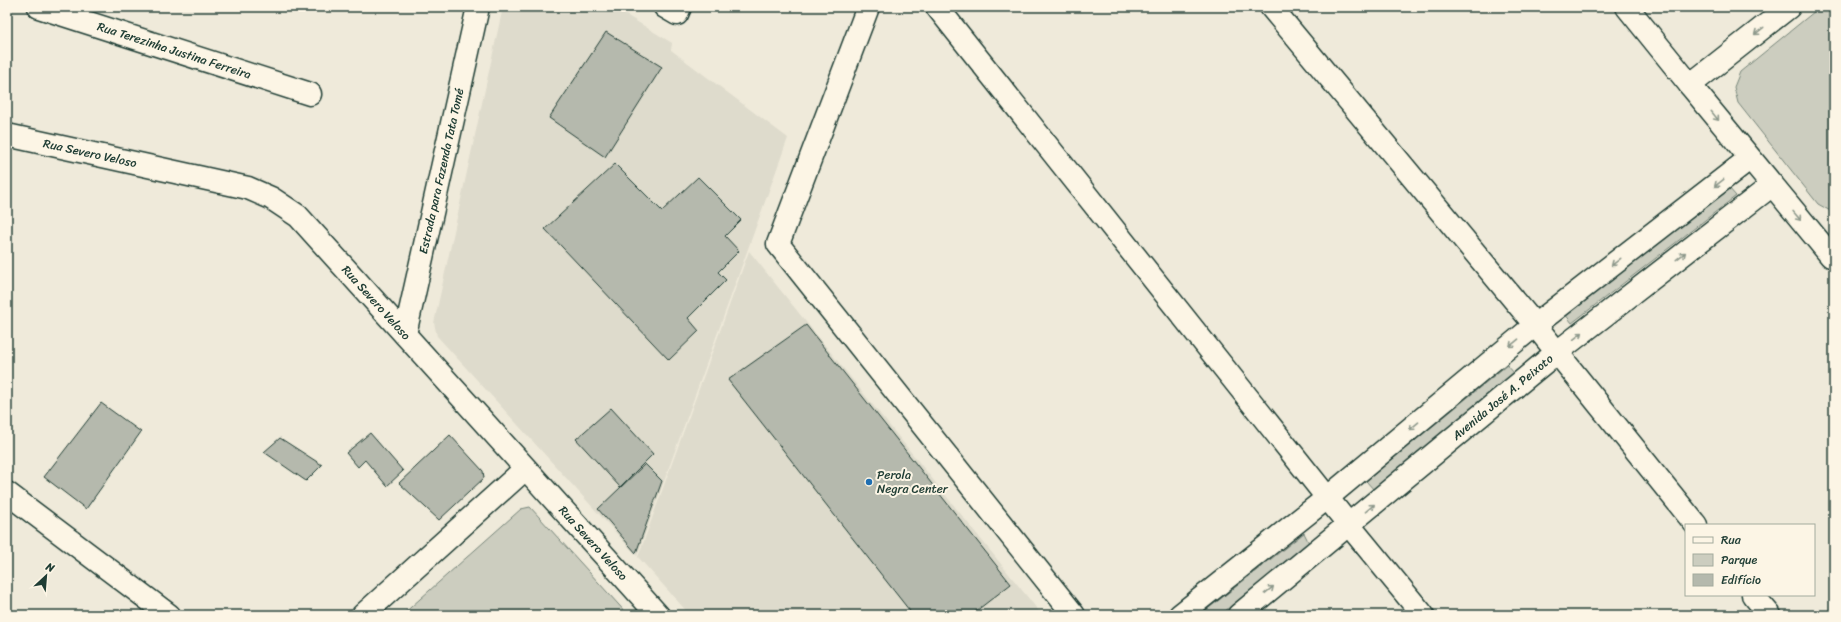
<svg xmlns="http://www.w3.org/2000/svg" width="1841" height="622" font-family="Sriracha,sans-serif">
  <rect width="100%" height="100%" fill="#efeada"/>
  <filter id="ink" filterUnits="userSpaceOnUse"><feTurbulence type="fractalNoise" baseFrequency=".025" numOctaves="2"/><feDisplacementMap in="SourceGraphic" scale="8" xChannelSelector="R" yChannelSelector="G"/><feConvolveMatrix kernelMatrix="1 2 1 2 8 2 1 2 1" color-interpolation-filters="sRGB"/></filter>
  <g filter="url(#ink)">
    <path fill="#dedbcc" d="M503 7H613L672 43 671 50 788 138 637 556 437 336 434 323Z
      M749 251 1042 615H690L638 557Z"/>
    <path fill="#cccdbf" stroke="#76857a" d="M1820 7H1834V213L1818 204 1738 103 1734 87 1740 72Z
      M1728 187 1736 196 1572 323 1565 314Z
      M1507 365 1515 374 1374 490 1366 481Z
      M530 507 628 615H402L521 509Z
      M1304 533 1309 543 1220 615H1200Z"/>
    <path fill="#b5b9ad" stroke="#1f3d34" d="M606 32 662 67 605 157 549 118Z
      M615 164 662 211 698 177 741 220 725 236 739 251 718 272 726 280 688 318 699 331 669 360 545 229Z
      M806 325 1011 584 971 615H913L728 380Z
      M101 403 141 432 86 509 44 477Z
      M611 408 653 454 620 487 576 439Z
      M370 433 403 471 387 486 365 460 358 467 346 453Z
      M450 435 483 471 484 478 439 520 399 483Z
      M280 438 322 465 306 481 264 452Z
      M645 464 662 481 636 553 598 509Z"/>
    <g fill="none" stroke-linecap="round" stroke-linejoin="round">
      <g stroke="#1f3d34" stroke-width="25">
        <g id="street">
          <path id="s1" d="M39 7 310 94"/>
          <path d="M665 7 677 14 680 7"/>
          <path d="M868 7 778 244 1074 615"/>
          <path d="M937 7 1349 525 1423 615"/>
          <path d="M1271 7 1535 325 1696 525"/>
          <path d="M1627 7 1690 85"/>
          <path id="s2" d="M405 334 478 7"/>
          <path d="M7 493 169 615"/>
          <path d="M1753 595 1770 615"/>
          <path d="M363 615 525 469"/>
        </g>
      </g>
      <g stroke="#1f3d34" stroke-width="25">
        <g id="secondary">
          <path d="M1789 7 1690 85 1831 256 1834 253"/>
          <path id="s3" d="M7 135 248 188 271 198 298 216 658 615"/>
          <path d="M1180 615 1327 498 1535 325 1749 159"/>
          <path id="s4" d="M1239 615 1556 353 1771 186"/>
        </g>
      </g>
      <use href="#street" stroke="#fcf5e5" stroke-width="22"/>
      <use href="#secondary" stroke="#fcf5e5" stroke-width="22"/>
    </g>
    <defs><path id="oneway-shaft" d="M-6 0H5M1.5-3L5.5 0L1.5 3" fill="none" stroke-width="1.6" stroke-linecap="round" stroke-linejoin="round"/></defs>
    <g stroke="#8e998c">
      <use href="#oneway-shaft" transform="translate(1759 31) rotate(142)"/>
      <use href="#oneway-shaft" transform="translate(1715 116) rotate(51)"/>
      <use href="#oneway-shaft" transform="translate(1719 183) rotate(142)"/>
      <use href="#oneway-shaft" transform="translate(1797 216) rotate(50)"/>
      <use href="#oneway-shaft" transform="translate(1681 256) rotate(-38)"/>
      <use href="#oneway-shaft" transform="translate(1616 262) rotate(142)"/>
      <use href="#oneway-shaft" transform="translate(1578 336) rotate(-38)"/>
      <use href="#oneway-shaft" transform="translate(1514 343) rotate(140)"/>
      <use href="#oneway-shaft" transform="translate(1414 426) rotate(140)"/>
      <use href="#oneway-shaft" transform="translate(1370 508) rotate(-40)"/>
      <use href="#oneway-shaft" transform="translate(1269 590) rotate(-39)"/>
    </g>
  </g>
  <circle fill="#1f6fb2" stroke="#fcf5e5" stroke-width="1.5" cx="869" cy="482" r="4"/>
  <g text-anchor="middle" stroke-width="4" stroke-linejoin="round" paint-order="stroke">
    <g font-size="12" fill="#1f3d34" stroke="#fcf5e5">
      <text dy="4" stroke="none"><textPath href="#s1" startOffset="142">Rua Terezinha Justina Ferreira</textPath></text>
      <text dy="4" stroke="none"><textPath href="#s3" startOffset="85">Rua Severo Veloso</textPath></text>
      <text dy="4" stroke="none"><textPath href="#s2" startOffset="167">Estrada para Fazenda Tata Tomé</textPath></text>
      <text dy="4" stroke="none"><textPath href="#s3" startOffset="421">Rua Severo Veloso</textPath></text>
      <text dy="4" stroke="none"><textPath href="#s4" startOffset="342">Avenida José A. Peixoto</textPath></text>
      <text dy="4" stroke="none"><textPath href="#s3" startOffset="745">Rua Severo Veloso</textPath></text>
    </g>
    <g font-size="12" fill="#1f3d34" stroke="#fcf5e5" text-anchor="start">
      <text x="877" y="479">Perola<tspan x="877" dy="14">Negra Center</tspan></text>
    </g>
  </g>
  <rect width="1841" height="622" fill="none" stroke="#fcf5e5" stroke-width="24"/>
  <rect x="12" y="12" width="1817" height="598" fill="none" stroke="#1f3d34" stroke-width="1.5" filter="url(#ink)"/>
  <rect x="1685" y="524" width="130" height="72" fill="#fcf5e5" stroke="#a4ab9e"/>
  <rect x="1693" y="537" width="20" height="6" fill="#fcf5e5" stroke="#a4ab9e"/>
  <text x="1721" y="544" font-size="12" fill="#1f3d34">Rua</text>
  <rect x="1693" y="554" width="20" height="12" fill="#cccdbf" stroke="#a4ab9e"/>
  <text x="1721" y="564" font-size="12" fill="#1f3d34">Parque</text>
  <rect x="1693" y="574" width="20" height="12" fill="#b5b9ad" stroke="#a4ab9e"/>
  <text x="1721" y="584" font-size="12" fill="#1f3d34">Edifício</text>
  <g transform="translate(46 576) rotate(26)" stroke="#fcf5e5" stroke-width="3" paint-order="stroke">
  <path d="M0-3L7 15L0 10L-7 15Z" fill="#1f3d34"/>
  <text y="-6" font-size="11" font-weight="bold" text-anchor="middle" fill="#1f3d34">N</text>
  </g>
</svg>
